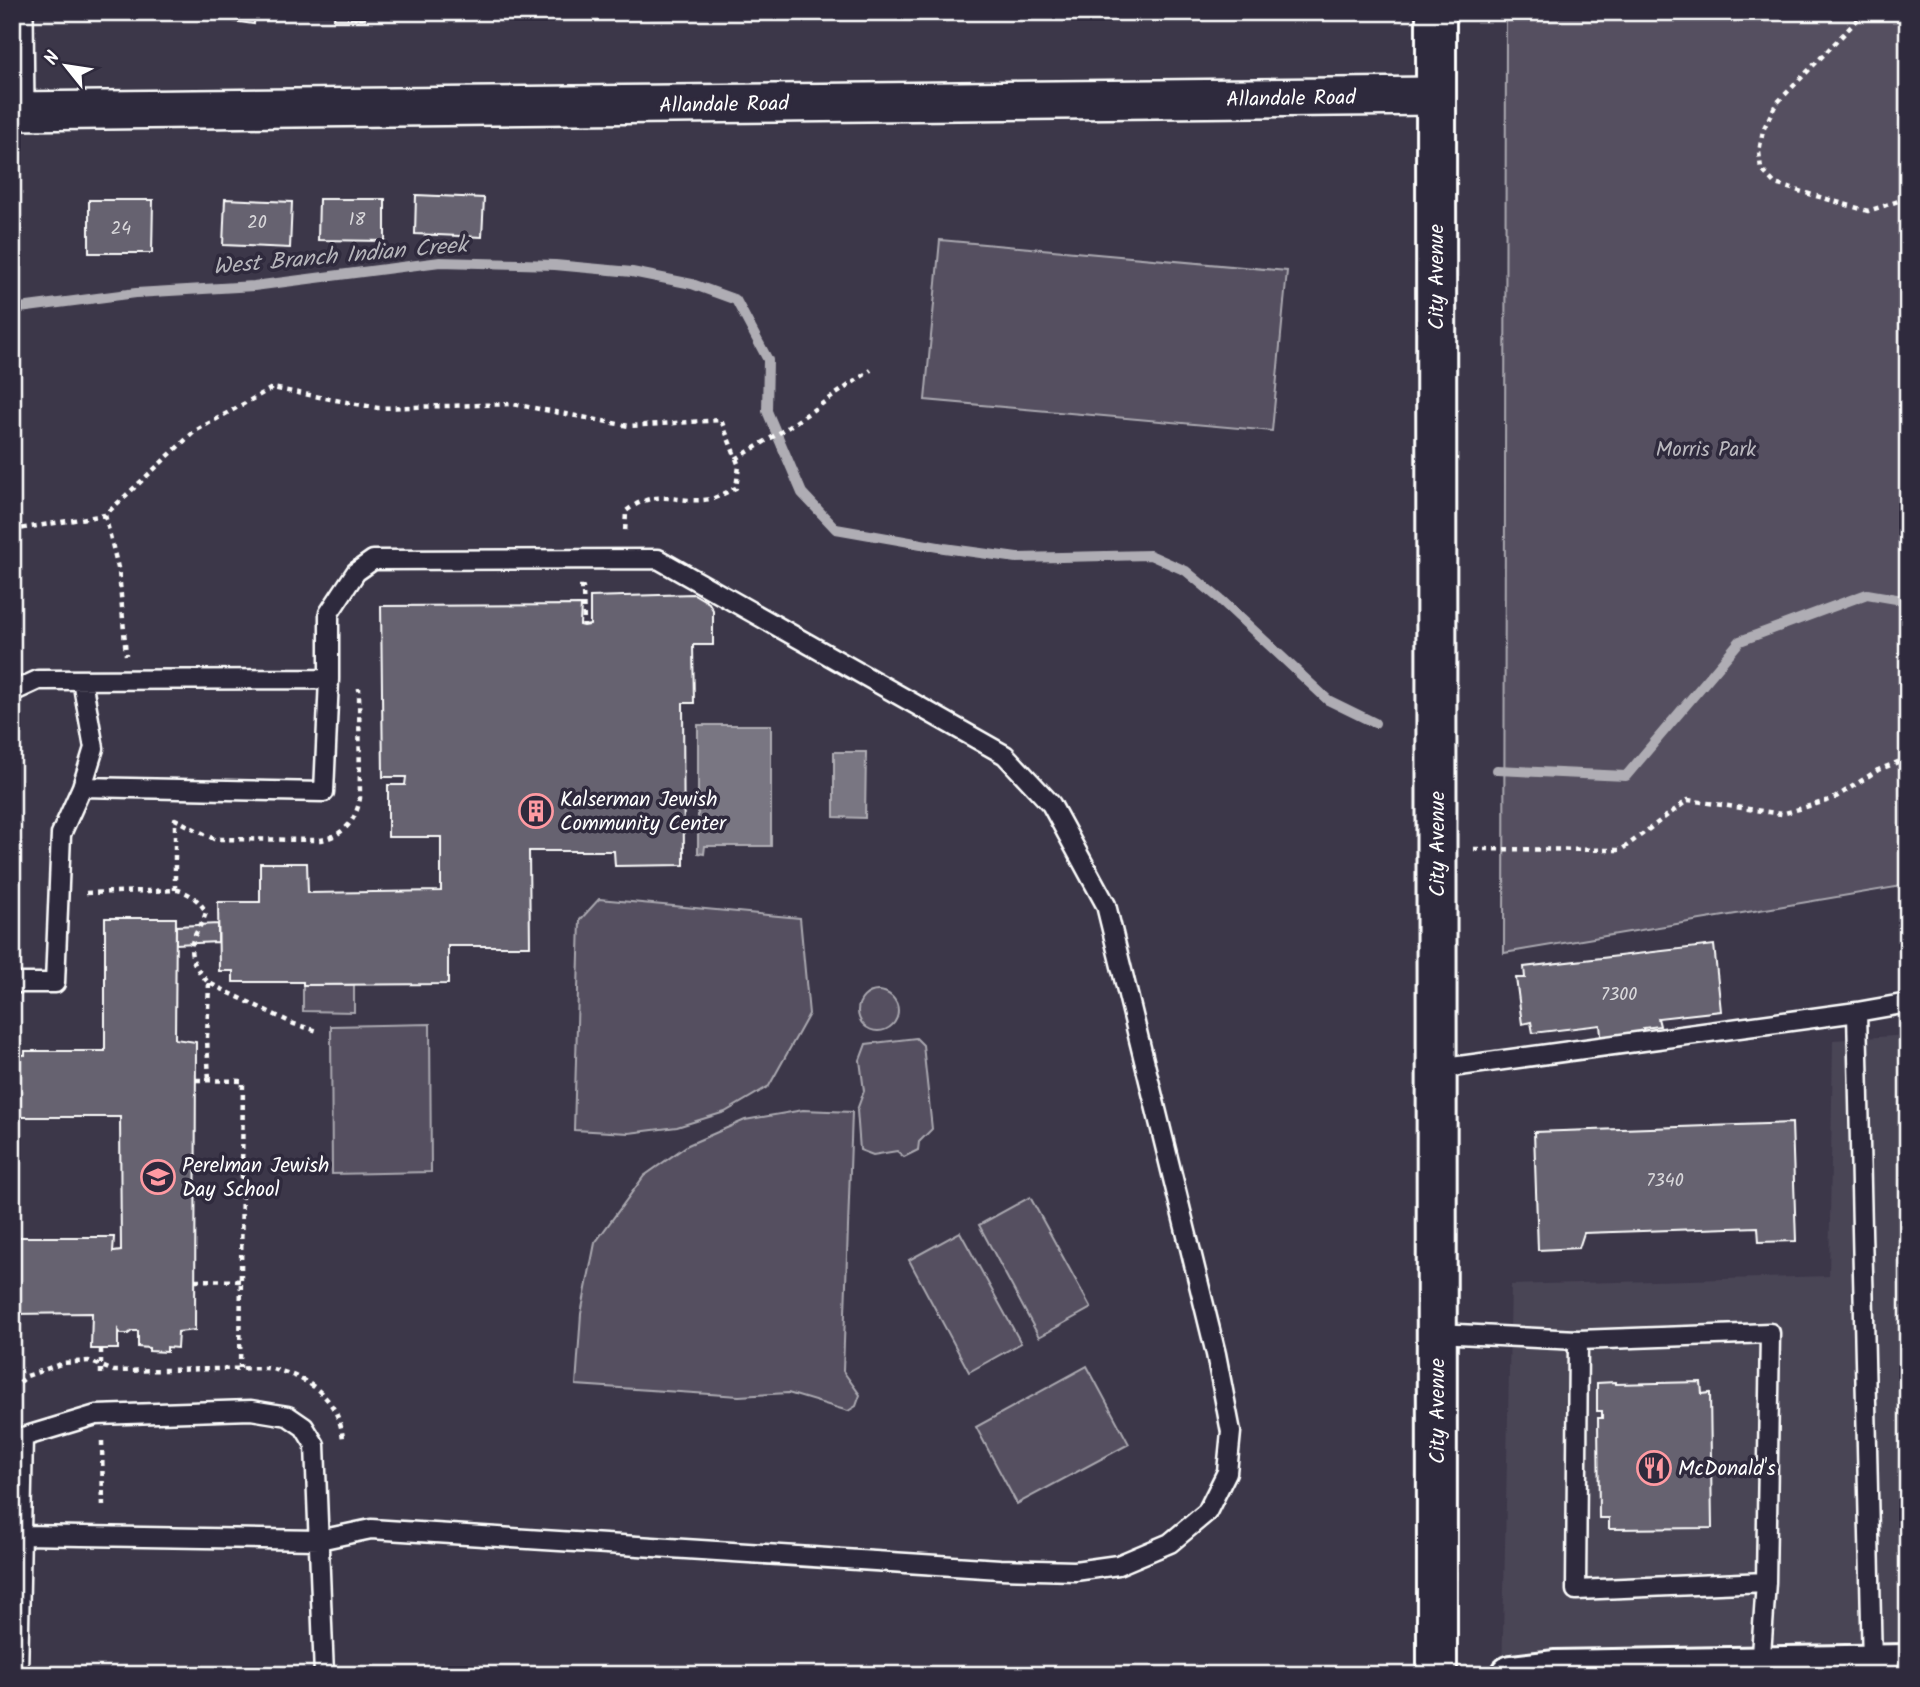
<svg xmlns="http://www.w3.org/2000/svg" width="1920" height="1687" font-family="Kalam,sans-serif">
  <rect width="100%" height="100%" fill="#3c3749"/>
  <filter id="ink" filterUnits="userSpaceOnUse"><feTurbulence type="fractalNoise" baseFrequency=".0143" numOctaves="2"/><feDisplacementMap in="SourceGraphic" scale="14" xChannelSelector="R" yChannelSelector="G"/><feConvolveMatrix kernelMatrix="1 2 1 2 8 2 1 2 1" color-interpolation-filters="sRGB"/></filter>
  <g filter="url(#ink)">
    <path fill="#494455" d="M1908 1035V1675H1502L1511 1285 1829 1276 1833 1040Z"/>
    <path fill="#555060" stroke="#aaa8b0" stroke-width="2" d="M1506 12H1908V885L1504 953Z
      M940 240 1287 271 1272 431 925 400Z
      M599 899 800 918 809 1014 769 1086 725 1112 677 1127 629 1133 574 1130 580 920Z
      M303 985H354V1012L303 1011Z
      M858 1011a20 20 0 1 1 40 0a20 20 0 1 1-40 0Z
      M430 1024 431 1172 332 1174 331 1026Z
      M916 1038 923 1045 932 1129 919 1142 918 1150 904 1157 897 1151 873 1155 860 1150 857 1110 864 1091 860 1060 866 1044Z
      M803 1110 852 1112 843 1371 860 1395 856 1406 848 1411 788 1393 739 1396 576 1385 581 1314 595 1243 644 1176 688 1145 745 1120Z
      M1030 1197 1091 1308 1039 1337 979 1225Z
      M960 1232 1021 1343 969 1372 909 1260Z
      M1087 1366 1129 1444 1017 1504 976 1427Z"/>
    <path fill="#797682" stroke="#afadb4" stroke-width="2" d="M698 725H771V846H705L704 854 698 853Z
      M834 752H866L865 818 834 817Z"/>
    <g fill="none" stroke-linecap="round" stroke-linejoin="round">
      <path stroke="#afadb4" stroke-width="10" d="M12 309 136 293 254 286 440 262 555 265 632 272 692 284 736 300 768 360 767 411 802 493 836 529 944 548 1017 558 1150 555 1186 571 1221 600 1328 700 1375 723
        M1497 770 1626 776 1740 641 1867 594 1908 601"/>
    </g>
    <path fill="#666270" stroke="#fff" stroke-width="2" d="M223 12H255L254 24 232 21 233 13Z
      M335 12H365V19H334Z
      M425 12H462L461 18Z
      M543 12H593L592 15Z
      M647 12H674V18L647 17Z
      M753 12H778V16H753Z
      M416 195 484 198 482 237 415 234Z
      M225 199 292 202 290 248 223 245Z
      M319 199H385V241L318 240Z
      M89 200H153L152 253H89Z
      M694 594 709 603 713 610V645H693L694 703H683L684 865 615 866 614 851H529L530 946H448V984L303 985V982H233V971H219L218 902H260V863H307L308 893 441 891V837H388V785H405L406 777H383L381 606 581 605 580 625 584 626 590 625V597Z
      M105 918H176L175 1039 196 1042 195 1330 178 1332 177 1348 167 1347V1352L149 1351V1348L138 1347V1331H132L128 1334H121L118 1330V1349H91L92 1313 12 1314V1237H114L113 1252 121 1251 120 1117H19L20 1096H12V1054L25 1055V1051H105Z
      M218 924V942L176 944V926Z
      M1714 945 1721 1011 1658 1018 1660 1026 1643 1028 1645 1040 1602 1045 1600 1025 1533 1033 1531 1022 1522 1024 1516 978H1525L1524 967Z
      M1792 1123 1796 1241 1759 1242 1758 1227 1584 1233 1579 1248 1538 1250 1534 1132Z
      M1615 1382V1384L1701 1382 1702 1394 1710 1393 1712 1528 1609 1529V1518H1599L1598 1418H1602V1411H1597V1383Z"/>
    <g fill="none" stroke-linecap="round" stroke-linejoin="round">
      <g stroke="#fff" stroke-width="23">
        <path id="lane" d="M12 692 38 680 329 679V613L356 572 373 560 658 559 1005 755 1051 804 1106 905 1216 1354 1231 1432 1227 1472 1207 1512 1170 1543 1118 1565 1075 1571 1000 1569 371 1529 319 1540 22 1535
          M82 787 324 792 329 679
          M12 983H55L61 834 82 787 94 748 82 680
          M1437 1069 1857 1012
          M1437 1333 1578 1340 1770 1333 1766 1582 1576 1590 1578 1340
          M12 1437H23L96 1415 251 1410 288 1416 304 1427 315 1445 324 1675
          M1872 1664 1857 1012 1908 1003
          M1760 1669 1766 1582
          M18 1675 23 1437"/>
      </g>
      <g stroke="#fff" stroke-width="42">
        <path id="street" d="M14 12 15 111
          M12 111 1436 96"/>
      </g>
      <g stroke="#fff" stroke-width="44">
        <path id="primary" d="M1511 1675 1554 1670 1908 1664"/>
      </g>
      <g stroke="#fff" stroke-width="44">
        <path id="highway" d="M1436 12 1437 1675"/>
      </g>
      <path stroke="#fff" stroke-width="4.5" stroke-dasharray="5 5" stroke-linecap="butt" d="M1865 12 1776 104 1763 130 1759 152 1761 169 1775 184 1868 211 1908 198
        M736 459 784 430 871 370
        M105 515 119 572 126 655
        M12 530 105 515 195 431 272 388 378 408 513 404 629 426 721 420 739 466 736 488C728 491 719 497 711 499 677 505 659 486 626 511L625 534
        M579 588H583L584 626
        M1474 849 1621 850 1688 800 1782 814 1833 799 1878 770 1908 758
        M175 890V819L214 839 321 840C344 835 356 821 360 798L359 688
        M86 893 178 890C191 894 199 900 206 912 203 924 195 932 192 943 188 958 199 973 209 983L294 1024 318 1031
        M209 983 207 1038 209 1081
        M196 1080 243 1081 240 1368
        M195 1280 241 1281
        M101 1349V1379
        M12 1389 27 1376 63 1363 89 1361 114 1371 266 1368C306 1374 340 1398 343 1440
        M102 1441 103 1510"/>
      <use href="#lane" stroke="#2f2a3d" stroke-width="18"/>
      <use href="#street" stroke="#2f2a3d" stroke-width="37"/>
      <use href="#primary" stroke="#2f2a3d" stroke-width="38"/>
      <use href="#highway" stroke="#2f2a3d" stroke-width="38"/>
    </g>
  </g>
  <defs>
    <g id="building-ring" transform="scale(1.75)"><circle r="9.5" fill="#2f2a3d" stroke="#ff9aa2" stroke-width="1.5"/><path d="M-4-6H4V6H1V3H-1V6H-4ZM-2.5-4.3h1.7v1.8h-1.7ZM.8-4.3h1.7v1.8H.8ZM-2.5-1h1.7V.8h-1.7ZM.8-1h1.7V.8H.8Z" fill="#ff9aa2"/></g>
    <g id="school-ring" transform="scale(1.75)"><circle r="9.5" fill="#2f2a3d" stroke="#ff9aa2" stroke-width="1.5"/><path d="M0-5L7-2L0 1L-7-2ZM-4 1L0 2.5L4 1V4Q0 6-4 4Z" fill="#ff9aa2"/></g>
    <g id="restaurant-ring" transform="scale(1.75)"><circle r="9.5" fill="#2f2a3d" stroke="#ff9aa2" stroke-width="1.5"/><path d="M-5-6h1v4h1v-4h1v4h1v-4h1v5L-1.5 .5V6h-2V.5L-5-1ZM5-6V6H3V1.5H1.5Q1.5-4 5-6Z" fill="#ff9aa2"/></g>
  </defs>
  <g fill-rule="evenodd">
    <use href="#building-ring" x="536" y="811"/>
    <use href="#school-ring" x="158" y="1177"/>
    <use href="#restaurant-ring" x="1654" y="1468"/>
  </g>
  <g text-anchor="middle" stroke-width="7" stroke-linejoin="round" paint-order="stroke">
    <g font-size="18" fill="#d9d8db">
      <text x="357" y="225">18</text>
      <text x="257" y="228">20</text>
      <text x="121" y="234">24</text>
      <text x="1619" y="1000">7300</text>
      <text x="1665" y="1186">7340</text>
    </g>
    <g font-size="21" fill="#fff" stroke="#2f2a3d">
      <text transform="translate(1291 98) rotate(-1)" y="7">Allandale Road</text>
      <text transform="translate(724 104) rotate(-1)" y="7">Allandale Road</text>
      <text transform="translate(1436 277) rotate(-90)" y="7">City Avenue</text>
      <text transform="translate(1437 844) rotate(-90)" y="7">City Avenue</text>
      <text transform="translate(1437 1411) rotate(-90)" y="7">City Avenue</text>
    </g>
    <g font-size="21" fill="#bbb9bf" stroke="#2f2a3d">
      <text x="1706" y="456">Morris Park</text>
    </g>
    <g font-size="21" fill="#fff" stroke="#2f2a3d" text-anchor="start">
      <text x="560" y="806">Kalserman Jewish<tspan x="560" dy="24">Community Center</tspan></text>
      <text x="182" y="1172">Perelman Jewish<tspan x="182" dy="24">Day School</tspan></text>
      <text x="1678" y="1475">McDonald's</text>
    </g>
    <g font-size="23" font-style="italic" fill="#b5b4ba" stroke="#2f2a3d">
      <text transform="translate(340 255) rotate(-5)" y="8">West Branch Indian Creek</text>
    </g>
  </g>
  <rect width="1920" height="1687" fill="none" stroke="#2f2a3d" stroke-width="42"/>
  <rect x="21" y="21" width="1878" height="1645" fill="none" stroke="#fff" stroke-width="2.5" filter="url(#ink)"/>
  <g transform="translate(66 66) rotate(300)" stroke="#2f2a3d" stroke-width="5" paint-order="stroke">
  <path d="M0-5L12 26L0 18L-12 26Z" fill="#ffffff"/>
  <text y="-10" font-size="19" font-weight="bold" text-anchor="middle" fill="#ffffff">N</text>
  </g>
</svg>
